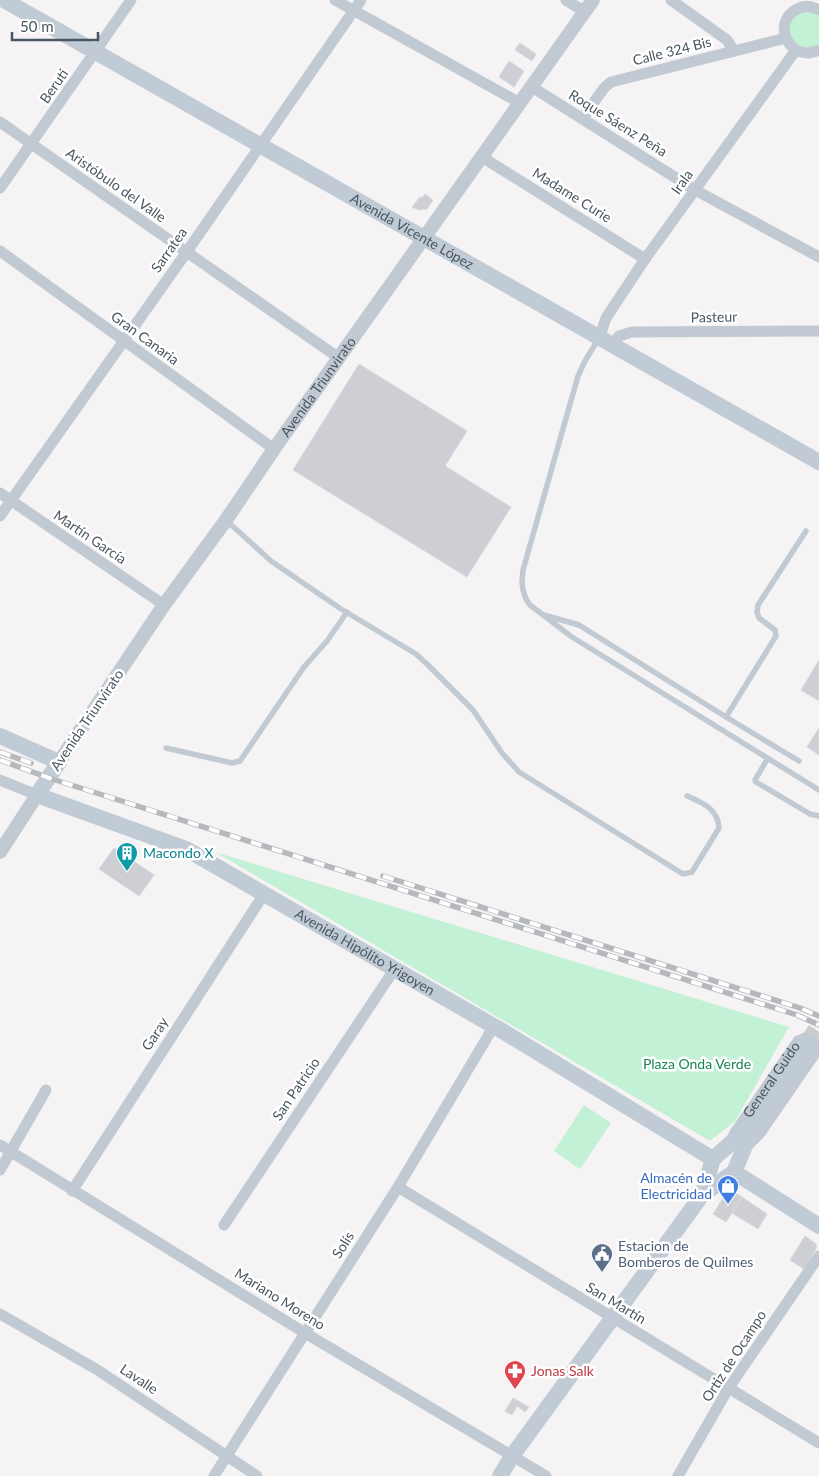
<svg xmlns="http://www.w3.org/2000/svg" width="819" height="1476" font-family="Lato,sans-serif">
  <rect width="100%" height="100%" fill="#f5f3f3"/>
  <path fill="#c3f1d5" d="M806 10 819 14V45C795 56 779 29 795 15 798 13 803 12 806 10Z
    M215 852 789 1027 735 1121 710 1141Z
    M584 1105 611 1123 580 1169 554 1151Z"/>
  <path fill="#cdcfd5" stroke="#d7d9de" d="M520 43 536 54 532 61 515 50Z
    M509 61 524 71 514 87 499 77Z
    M425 194 433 200 427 209 419 210 412 207 420 197 422 198Z
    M359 364 467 431 445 466 511 507 467 577 293 470Z
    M819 660V701L801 690Z
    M819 728V755L807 747Z
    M114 848 154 875 139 896 99 869Z
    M729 1189 742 1197 726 1222 713 1214Z
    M742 1197 767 1214 758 1229 732 1213Z
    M805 1236 815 1243 817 1247 804 1269 790 1260Z
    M513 1398 529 1407 525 1412 517 1406 512 1415 505 1411Z"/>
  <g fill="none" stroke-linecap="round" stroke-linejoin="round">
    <path stroke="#caccce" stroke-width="16" stroke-dasharray="16 8" stroke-linecap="butt" d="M807 1043 819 1024"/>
    <path stroke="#c1cad2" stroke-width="5.5" d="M599 338 585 361 578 376 523 570 522 582 523 590 526 599 530 605 572 637 819 790
      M227 521 271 561 341 609 416 654 428 665 473 710 502 753 519 772 683 874 692 872 719 828C718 809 703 803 687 796
      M544 615 579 625 726 717 799 761
      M726 717 776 636 775 630 759 618 757 612 758 605 806 531
      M166 748 232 763 240 761 304 667 327 641 347 612
      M768 758 755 780 756 782 810 814 819 816"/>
    <g stroke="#c1cad2" stroke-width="11">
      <path d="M335 0 520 103"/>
      <path d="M566 0 585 12"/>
      <path d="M671 0 727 40 734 51"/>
      <path d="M819 10C812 6 804 5 797 9 770 23 790 64 819 50"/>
      <path d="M532 87 695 190 819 257"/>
      <path d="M582 119 604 88 611 82 786 38"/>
      <path d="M0 122 339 358"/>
      <path d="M482 157 645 259"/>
      <path d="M0 188 131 0"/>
      <path d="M0 251 274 449"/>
      <path d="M600 336 606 318 645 259 796 50"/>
      <path d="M613 344 619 336 632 332 819 331"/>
      <path d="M0 493 164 605"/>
      <path d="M0 516 186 253 361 0"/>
      <path d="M0 780 37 795"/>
      <path id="s1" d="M734 1134 798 1041 806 1038 815 1044 816 1052 760 1133 748 1145"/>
      <path d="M0 1145 305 1333 546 1476"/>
      <path d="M0 1170 46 1090"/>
      <path d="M398 1187 819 1443"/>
      <path d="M72 1191 264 894"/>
      <path d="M224 1225 394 970"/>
      <path d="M0 1314 96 1369 257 1476"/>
      <path d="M214 1476 398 1187 494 1026"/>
      <path d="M678 1476 728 1389 819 1256"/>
    </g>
    <g stroke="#c1cad2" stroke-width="14">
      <path id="s2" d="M59 762 164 605 226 520 274 449 593 0"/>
      <path d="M0 852 37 795"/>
    </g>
    <g stroke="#c1cbd6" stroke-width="16">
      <path id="s3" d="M4 0 819 462"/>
      <path id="s4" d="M0 736 59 762 37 795 186 849 504 1032 713 1159"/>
      <path d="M734 1172 819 1226"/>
      <path d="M702 1195 713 1159 750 1126"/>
      <path d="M500 1476 512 1456 702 1195 734 1172 756 1120 807 1043"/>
    </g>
    <g stroke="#b5b8bd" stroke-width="5.5">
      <path id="rail" d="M0 752 31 763
        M0 760 49 778 797 1015 819 1025
        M383 876 800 1008 819 1016"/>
    </g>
    <use href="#rail" stroke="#fff" stroke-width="4" stroke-dasharray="11" stroke-linecap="butt"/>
  </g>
  <defs>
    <g id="building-pin" transform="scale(1.125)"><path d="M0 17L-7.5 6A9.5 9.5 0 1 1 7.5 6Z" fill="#0f9aa8" stroke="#fff"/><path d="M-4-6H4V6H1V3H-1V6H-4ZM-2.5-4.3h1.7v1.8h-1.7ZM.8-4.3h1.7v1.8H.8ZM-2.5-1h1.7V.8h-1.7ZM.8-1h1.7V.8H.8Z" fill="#fff"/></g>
    <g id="shop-pin" transform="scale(1.125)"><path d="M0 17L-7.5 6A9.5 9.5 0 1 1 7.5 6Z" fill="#3f7fe0" stroke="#fff"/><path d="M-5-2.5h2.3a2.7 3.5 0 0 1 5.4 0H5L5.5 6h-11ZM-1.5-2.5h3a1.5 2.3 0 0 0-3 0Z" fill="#fff"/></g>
    <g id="civic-pin" transform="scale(1.125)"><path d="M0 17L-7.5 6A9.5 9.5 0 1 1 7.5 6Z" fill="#5c6f8a" stroke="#fff"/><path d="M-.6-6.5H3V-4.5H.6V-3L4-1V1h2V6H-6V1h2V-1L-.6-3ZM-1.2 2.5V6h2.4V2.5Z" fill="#fff"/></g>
    <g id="pharmacy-pin" transform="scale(1.125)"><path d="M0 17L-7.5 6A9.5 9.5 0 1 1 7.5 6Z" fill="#e0444e" stroke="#fff"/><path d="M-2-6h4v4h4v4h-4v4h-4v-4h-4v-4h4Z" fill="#fff"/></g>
  </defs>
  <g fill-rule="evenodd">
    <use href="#building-pin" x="127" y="853"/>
    <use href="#shop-pin" x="728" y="1186"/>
    <use href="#civic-pin" x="602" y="1254"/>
    <use href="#pharmacy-pin" x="515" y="1371"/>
  </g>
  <g text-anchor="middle" stroke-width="5" stroke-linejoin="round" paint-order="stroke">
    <g font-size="14" fill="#4a5661" stroke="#fff">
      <text transform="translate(672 51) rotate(-14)" y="5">Calle 324 Bis</text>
      <text transform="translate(54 86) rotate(-55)" y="5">Beruti</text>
      <text transform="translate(618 123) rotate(32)" y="5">Roque Sáenz Peña</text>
      <text transform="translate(682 182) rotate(-54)" y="5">Irala</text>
      <text transform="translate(116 185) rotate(35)" y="5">Aristóbulo del Valle</text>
      <text transform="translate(572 195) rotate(32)" y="5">Madame Curie</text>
      <text dy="5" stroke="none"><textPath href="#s3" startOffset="469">Avenida Vicente López</textPath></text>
      <text transform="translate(169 250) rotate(-55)" y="5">Sarratea</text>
      <text transform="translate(714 317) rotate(-1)" y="5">Pasteur</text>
      <text transform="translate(145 338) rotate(36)" y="5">Gran Canaria</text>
      <text dy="5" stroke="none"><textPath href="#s2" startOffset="456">Avenida Triunvirato</textPath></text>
      <text transform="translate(90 537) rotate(34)" y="5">Martín García</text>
      <text transform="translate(87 720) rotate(-56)" y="5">Avenida Triunvirato</text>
      <text dy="5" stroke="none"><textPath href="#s4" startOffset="469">Avenida Hipólito Yrigoyen</textPath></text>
      <text transform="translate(155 1034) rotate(-57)" y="5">Garay</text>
      <text dy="5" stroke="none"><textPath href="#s1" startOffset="66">General Guido</textPath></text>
      <text transform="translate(296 1089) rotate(-56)" y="5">San Patricio</text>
      <text transform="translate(343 1245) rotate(-58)" y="5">Solís</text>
      <text transform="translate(280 1299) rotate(32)" y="5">Mariano Moreno</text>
      <text transform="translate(616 1303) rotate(31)" y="5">San Martín</text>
      <text transform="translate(734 1356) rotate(-57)" y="5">Ortiz de Ocampo</text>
      <text transform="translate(139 1379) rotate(34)" y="5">Lavalle</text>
    </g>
    <g font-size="14" fill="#0d838f" stroke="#fff" text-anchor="start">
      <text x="143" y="858">Macondo X</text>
    </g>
    <g font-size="14" fill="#17864f" stroke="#fff">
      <text x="697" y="1069">Plaza Onda Verde</text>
    </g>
    <g font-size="14" fill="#366cbe" stroke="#fff" text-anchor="end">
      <text x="712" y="1183">Almacén de<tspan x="712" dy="16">Electricidad</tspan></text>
    </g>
    <g font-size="14" fill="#4e5e75" stroke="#fff" text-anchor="start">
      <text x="618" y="1251">Estacion de<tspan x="618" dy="16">Bomberos de Quilmes</tspan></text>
    </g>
    <g font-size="14" fill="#be3a42" stroke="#fff" text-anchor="start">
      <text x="531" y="1376">Jonas Salk</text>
    </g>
  </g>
  <path d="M12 32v8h86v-8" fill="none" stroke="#4a5661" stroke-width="2.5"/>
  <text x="20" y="32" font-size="15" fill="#4a5661" stroke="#ffffff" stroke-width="4" paint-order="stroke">50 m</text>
</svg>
